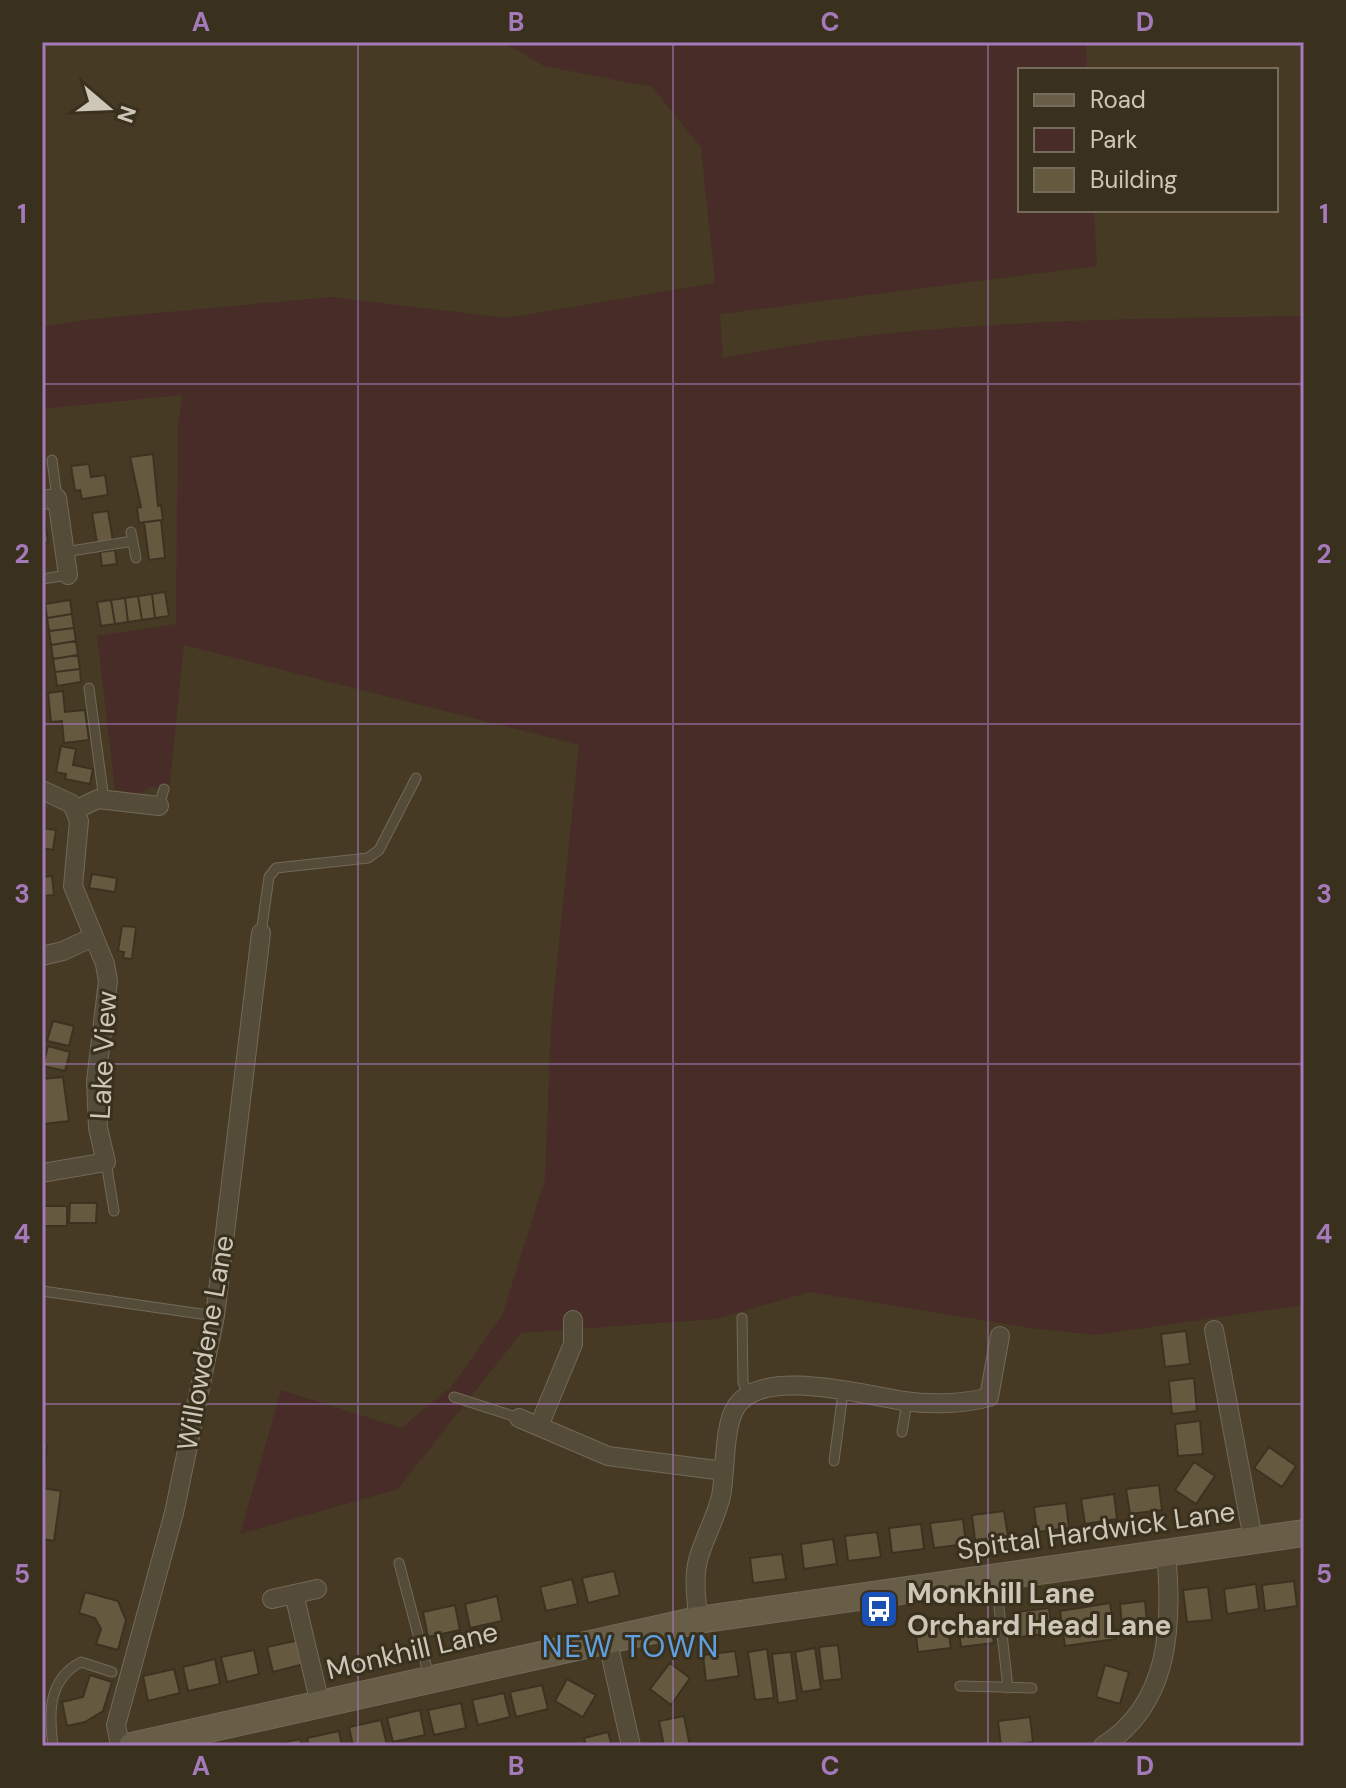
<svg xmlns="http://www.w3.org/2000/svg" width="1346" height="1788" font-family="'DM Sans',sans-serif">
  <rect width="100%" height="100%" fill="#463a24"/>
  <path fill="#472c27" d="M503 42H1086L1087 70H1020V210H1094L1097 266 720 314 723 358C914 320 1110 319 1304 316V1305L1096 1335 1031 1328 809 1292 716 1319 521 1333 398 1489 240 1534 281 1390 401 1428 451 1387 502 1316 545 1179 551 1025 579 745 184 645 169 790 151 787 138 795 115 789 97 636 176 624 178 427 182 395 42 409V327L91 319 331 297 507 318 715 283 701 147 652 87 544 66Z"/>
  <path fill="#655940" stroke="#3c3220" stroke-width="2" d="M153 454 158 506 161 505 163 520 139 523 137 508 141 507 130 457Z
    M89 464 91 477 105 475 108 495 82 499 80 490 75 491 71 466Z
    M108 511 113 541 97 543 92 513Z
    M161 520 165 558 149 560 144 522Z
    M42 522H45L48 542 42 543Z
    M115 550 117 564 102 566 100 552Z
    M165 592 169 616 155 618 152 594Z
    M152 594 155 618 142 620 138 596Z
    M138 596 142 620 128 622 125 598Z
    M125 598 128 622 115 624 111 600Z
    M70 600 72 614 47 618 45 604Z
    M111 600 115 624 101 626 97 602Z
    M72 614 74 628 49 631 47 618Z
    M74 628 76 641 51 645 49 631Z
    M76 641 78 655 53 659 51 645Z
    M78 655 80 669 55 672 53 659Z
    M80 669 81 682 57 686 55 672Z
    M63 691 65 712 85 710 89 740 64 743 62 721 51 722 48 693Z
    M61 746 76 749 73 765 93 769 90 784 65 779 66 774 56 772Z
    M42 828 56 830 53 850 42 848Z
    M92 874 117 878 115 892 89 888Z
    M52 876 54 895 42 896V877Z
    M122 926 136 927 132 959 123 958 124 952 118 951Z
    M53 1021 74 1026 69 1046 47 1041Z
    M48 1046 70 1052 65 1071 43 1066Z
    M63 1077 69 1121 43 1124 42 1079Z
    M70 1203H97L96 1223H69Z
    M42 1206H67V1226H42Z
    M1186 1331 1190 1364 1165 1367 1161 1334Z
    M1194 1378 1197 1411 1172 1414 1169 1381Z
    M1200 1421 1203 1454 1178 1456 1175 1424Z
    M42 1444 47 1445 44 1468H42Z
    M1269 1447 1296 1466 1282 1487 1254 1468Z
    M1194 1462 1215 1476 1196 1504 1175 1490Z
    M1159 1485 1162 1510 1130 1514 1126 1489Z
    M42 1488 61 1491 54 1541 42 1539Z
    M1114 1494 1117 1519 1085 1524 1081 1499Z
    M1066 1503 1069 1528 1037 1532 1034 1507Z
    M1004 1511 1008 1536 975 1540 972 1515Z
    M963 1519 966 1544 934 1548 930 1523Z
    M921 1524 924 1549 892 1553 889 1528Z
    M877 1532 881 1557 848 1561 845 1536Z
    M833 1539 837 1564 804 1569 801 1544Z
    M782 1554 786 1579 753 1583 750 1558Z
    M614 1571 620 1595 588 1603 582 1578Z
    M572 1579 578 1604 546 1611 540 1587Z
    M1294 1581 1297 1606 1265 1611 1262 1585Z
    M1256 1584 1259 1609 1227 1614 1224 1589Z
    M1208 1587 1212 1620 1187 1622 1183 1590Z
    M85 1592 118 1601 126 1620 118 1650 96 1644 101 1629 95 1618 79 1613Z
    M497 1596 502 1621 470 1628 465 1604Z
    M1145 1601 1148 1634 1123 1636 1120 1604Z
    M1110 1603 1116 1639 1065 1646 1060 1611Z
    M455 1605 460 1630 428 1637 423 1612Z
    M1049 1608 1052 1633 1020 1637 1016 1612Z
    M990 1618 994 1643 961 1647 958 1622Z
    M947 1623 951 1648 918 1652 915 1627Z
    M299 1640 304 1664 273 1672 267 1647Z
    M838 1645 842 1679 823 1681 819 1647Z
    M815 1648 821 1689 802 1692 795 1652Z
    M767 1649 774 1698 755 1700 748 1652Z
    M254 1650 259 1674 227 1682 221 1657Z
    M735 1651 739 1676 706 1681 703 1655Z
    M791 1652 797 1700 778 1703 772 1654Z
    M215 1659 220 1684 188 1691 183 1667Z
    M670 1663 690 1678 671 1705 650 1689Z
    M1105 1665 1129 1672 1120 1704 1096 1697Z
    M174 1669 180 1693 148 1701 143 1676Z
    M90 1675 112 1682 103 1711 85 1722 67 1726 62 1702 83 1697Z
    M567 1679 596 1695 583 1717 555 1701Z
    M542 1685 548 1709 516 1717 510 1692Z
    M504 1693 510 1717 478 1725 472 1700Z
    M461 1703 466 1728 434 1735 428 1710Z
    M420 1710 425 1735 393 1742 387 1718Z
    M684 1716 690 1746H664L659 1721Z
    M1030 1717 1033 1742 1001 1746 998 1721Z
    M381 1720 387 1745 353 1746 349 1727Z
    M339 1731 342 1746H309L307 1738Z
    M608 1732 612 1746H586L584 1738Z
    M300 1739 302 1746H268Z"/>
  <g fill="none" stroke-linecap="round" stroke-linejoin="round">
    <g stroke="#726958" stroke-width="11">
      <path id="lane" d="M52 460 57 498
        M131 532 136 558
        M65 552 133 541
        M42 579 68 575
        M89 688 104 800
        M159 806 164 789
        M261 933 269 877 276 868 368 858 379 850 416 778
        M106 1162 114 1211
        M42 1291 215 1316
        M742 1318 743 1382 747 1393
        M454 1397 519 1418
        M902 1432 907 1402
        M834 1461 843 1392
        M399 1563 429 1676
        M996 1580 1008 1688
        M960 1686 1032 1688
        M53 1746C49 1714 47 1680 81 1662L112 1672"/>
    </g>
    <g stroke="#726958" stroke-width="20">
      <path id="street" d="M42 500 57 498 68 575
        M42 790 72 804 79 821 73 886 105 964 108 981 96 1081 98 1128 106 1162 42 1173
        M75 810 98 799 159 806
        M42 956 63 951 93 937
        M1214 1330 1253 1539
        M519 1418 608 1456 724 1471
        M539 1426 573 1344V1320
        M294 1594 320 1704
        M272 1599 317 1589
        M698 1620C697 1600 693 1580 698 1560 704 1538 716 1518 721 1496 726 1472 723 1427 736 1407 761 1366 864 1395 904 1401 929 1405 965 1404 989 1397L1000 1336
        M607 1639 631 1746
        M120 1746 116 1725 174 1513 215 1316 261 933
        M1103 1746C1170 1704 1173 1625 1166 1552"/>
    </g>
    <g stroke="#726958" stroke-width="28">
      <path id="secondary" d="M132 1746 698 1620 1304 1533"/>
    </g>
    <use href="#lane" stroke="#554b39" stroke-width="9"/>
    <use href="#street" stroke="#554b39" stroke-width="18"/>
    <use href="#secondary" stroke="#685e47" stroke-width="26"/>
  </g>
  <path fill="none" stroke="#a47abb" stroke-width="2" stroke-opacity="0.55" d="M358 42V1746M673 42V1746M988 42V1746M42 384H1304M42 724H1304M42 1064H1304M42 1404H1304"/>
  <defs>
    <g id="bus-square" transform="scale(2)"><rect x="-9" y="-9" width="18" height="18" rx="4" fill="#1a4fb4" stroke="#3a301e"/><path d="M-5-6H5V4H4V6H2V4H-2V6H-4V4H-5ZM-3.5-4V0h7V-4ZM-3.5 1.2v1.5H-2V1.2ZM2 1.2v1.5H3.5V1.2Z" fill="#fff"/></g>
  </defs>
  <g fill-rule="evenodd">
    <use href="#bus-square" x="879" y="1609"/>
  </g>
  <g text-anchor="middle" stroke-width="6" stroke-linejoin="round" paint-order="stroke">
    <g font-size="28" fill="#cec7b7" stroke="#3a301e">
      <text transform="translate(103 1055) rotate(-87)" y="10">Lake View</text>
      <text transform="translate(205 1343) rotate(-80)" y="10">Willowdene Lane</text>
      <text transform="translate(1096 1530) rotate(-8)" y="10">Spittal Hardwick Lane</text>
      <text transform="translate(412 1650) rotate(-13)" y="10">Monkhill Lane</text>
    </g>
    <g font-size="28" font-weight="bold" fill="#cec7b7" stroke="#3a301e" text-anchor="start">
      <text x="907" y="1603">Monkhill Lane<tspan x="907" dy="32">Orchard Head Lane</tspan></text>
    </g>
    <g font-size="30" letter-spacing="2" fill="#5fa0e1" stroke="#3a301e">
      <text x="631" y="1657">NEW TOWN</text>
    </g>
  </g>
  <rect width="1346" height="1788" fill="none" stroke="#3a301e" stroke-width="88"/>
  <rect x="1018" y="68" width="260" height="144" fill="#3a301e" stroke="#756c5b" stroke-width="2"/>
  <rect x="1034" y="94" width="40" height="12" fill="#685e47" stroke="#756c5b" stroke-width="2"/>
  <text x="1090" y="108" font-size="24" fill="#cec7b7">Road</text>
  <rect x="1034" y="128" width="40" height="24" fill="#472c27" stroke="#756c5b" stroke-width="2"/>
  <text x="1090" y="148" font-size="24" fill="#cec7b7">Park</text>
  <rect x="1034" y="168" width="40" height="24" fill="#655940" stroke="#756c5b" stroke-width="2"/>
  <text x="1090" y="188" font-size="24" fill="#cec7b7">Building</text>
  <g transform="translate(108 108) rotate(109)" stroke="#3a301e" stroke-width="6" paint-order="stroke">
  <path d="M0-6L14 30L0 20L-14 30Z" fill="#cec7b7"/>
  <text y="-12" font-size="22" font-weight="bold" text-anchor="middle" fill="#cec7b7">N</text>
  </g>
  <rect x="44" y="44" width="1258" height="1700" fill="none" stroke="#a47abb" stroke-width="3"/>
  <g font-size="26" text-anchor="middle" font-weight="bold" fill="#a47abb">
    <text x="201" y="31">A</text>
    <text x="516" y="31">B</text>
    <text x="830" y="31">C</text>
    <text x="1145" y="31">D</text>
    <text x="22" y="223">1</text>
    <text x="1324" y="223">1</text>
    <text x="22" y="563">2</text>
    <text x="1324" y="563">2</text>
    <text x="22" y="903">3</text>
    <text x="1324" y="903">3</text>
    <text x="22" y="1243">4</text>
    <text x="1324" y="1243">4</text>
    <text x="22" y="1583">5</text>
    <text x="1324" y="1583">5</text>
    <text x="201" y="1775">A</text>
    <text x="516" y="1775">B</text>
    <text x="830" y="1775">C</text>
    <text x="1145" y="1775">D</text>
  </g>
</svg>
